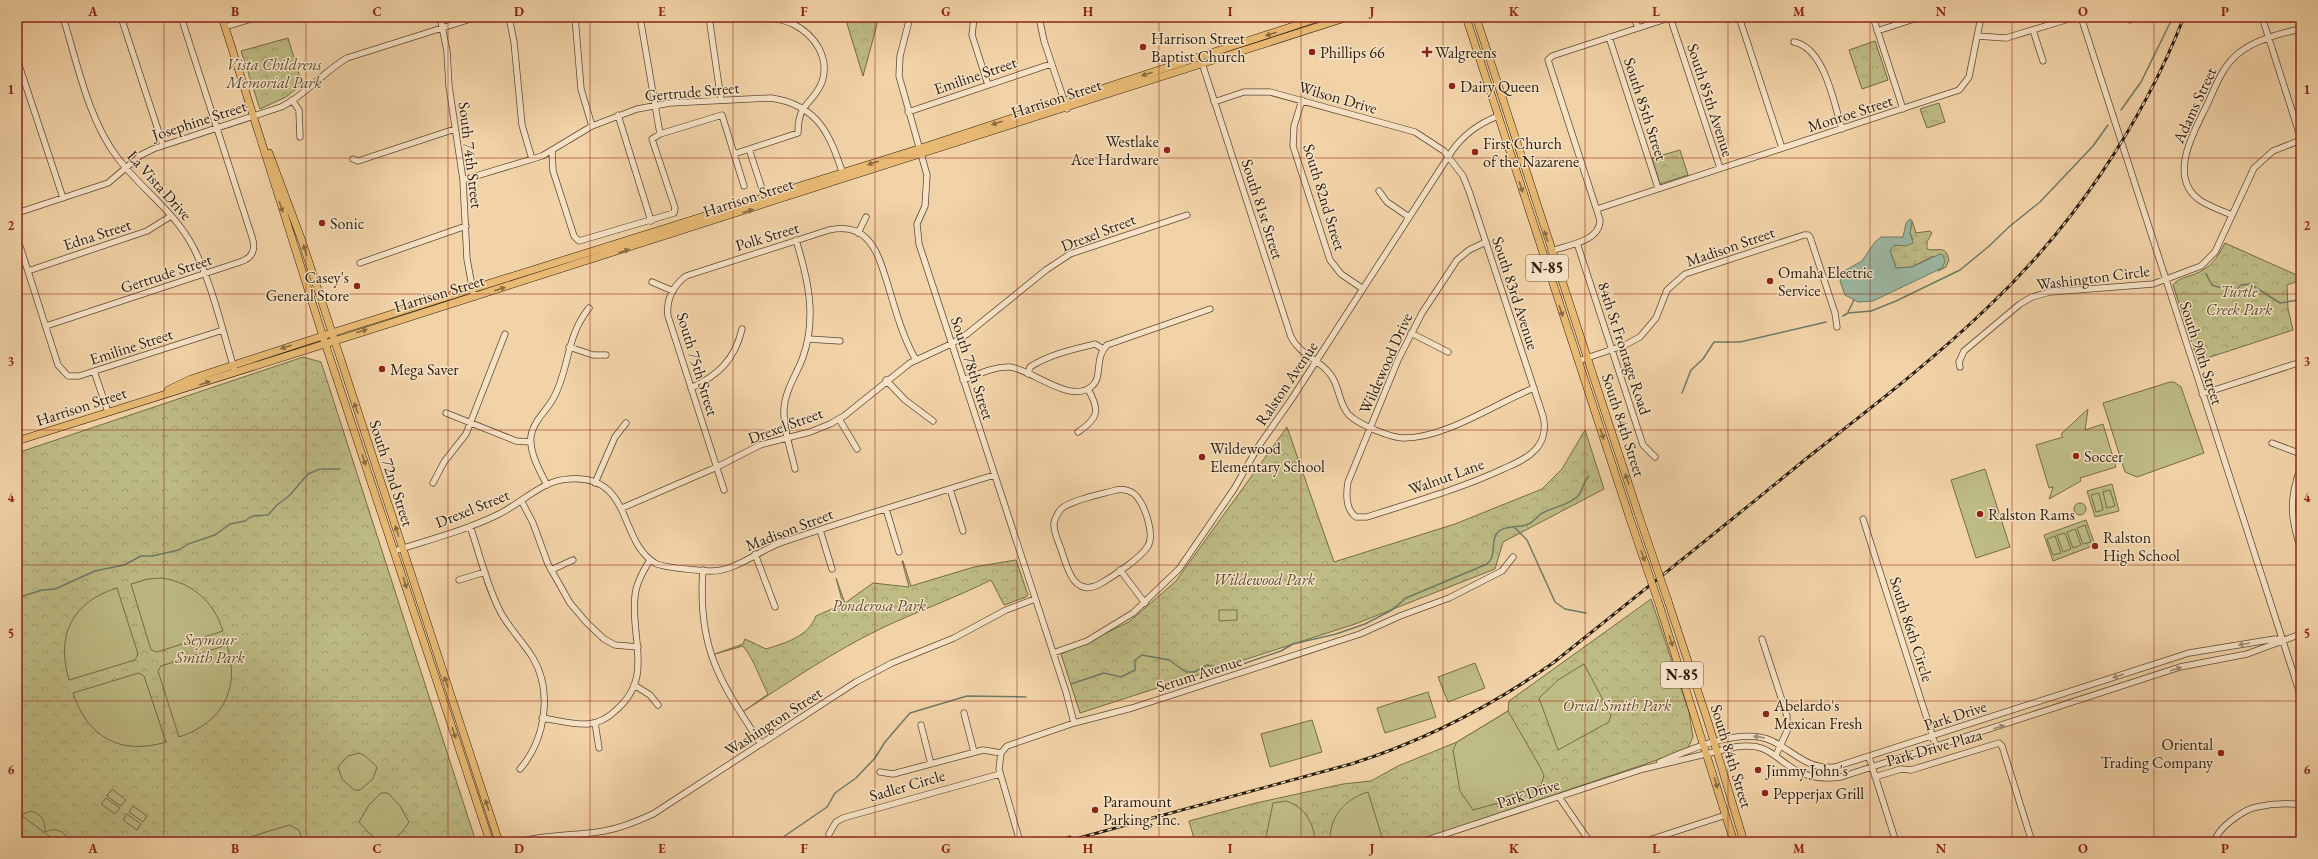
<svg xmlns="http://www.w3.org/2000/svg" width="2318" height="859" font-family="'EB Garamond',serif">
  <defs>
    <pattern id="wetland-marsh" width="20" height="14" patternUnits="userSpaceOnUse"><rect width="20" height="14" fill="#bebb84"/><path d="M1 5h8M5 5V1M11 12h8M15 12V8" fill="none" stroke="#a3a071"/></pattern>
    <pattern id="park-crowns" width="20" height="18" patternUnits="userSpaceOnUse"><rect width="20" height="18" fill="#bebb84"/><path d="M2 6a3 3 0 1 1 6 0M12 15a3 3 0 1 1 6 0" fill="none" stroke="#a3a071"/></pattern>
  </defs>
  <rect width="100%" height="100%" fill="#f2d3a7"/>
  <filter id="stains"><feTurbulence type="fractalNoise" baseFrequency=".005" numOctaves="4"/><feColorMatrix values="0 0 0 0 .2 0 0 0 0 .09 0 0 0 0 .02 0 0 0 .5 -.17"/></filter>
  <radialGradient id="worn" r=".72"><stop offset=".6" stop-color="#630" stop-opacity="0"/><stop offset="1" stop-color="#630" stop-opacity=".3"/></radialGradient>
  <path fill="url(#wetland-marsh)" stroke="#746c48" d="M1912 221 1916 233 1930 231 1932 233 1927 242V249C1937 252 1946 244 1949 260L1946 267 1938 271 1942 268 1933 256 1912 267 1896 268 1890 250 1895 245H1902L1913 240 1910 233Z"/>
  <path fill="url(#park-crowns)" stroke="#746c48" d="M845 17H879L863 76Z
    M288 38 302 84 286 97 260 109 241 51Z
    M1875 41 1888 80 1862 89 1849 50Z
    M1939 103 1945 122 1927 128 1920 109Z
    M1680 150 1688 175 1660 184 1652 158Z
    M2225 243 2301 277V280L2287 285 2288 309 2293 330 2198 361 2173 285C2178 277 2195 276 2203 270 2214 264 2219 254 2225 243Z
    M303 357 321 362 476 842H17V453Z
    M1287 427 1334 562 1455 524 1542 489 1562 469 1585 430 1604 489 1503 542 1495 569 1355 624 1080 713 1061 654 1129 622 1176 581Z
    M2112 484 2119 511 2095 517 2087 491Z
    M2086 520 2095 545 2053 561 2044 535Z
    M1016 560 1028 595 1026 597 1004 605 991 580C955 598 918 611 882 628 834 651 789 682 744 711L768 694C759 677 755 661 743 646L715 654 743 644 745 639 766 649C785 643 808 637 816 616L843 604 836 578 845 603 873 583 909 587 902 561H903L911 586 974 567Z
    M1651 599 1689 712 1693 737 1687 750 1414 842H1195L1189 821 1256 803 1343 784 1371 781 1398 766 1457 742 1508 711 1509 701Z"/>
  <path fill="#bebb84" stroke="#746c48" d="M2170 382H2174L2181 387 2204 453 2137 477 2125 472 2103 403Z
    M2088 409 2085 430 2103 424 2116 467 2080 478 2081 481 2049 499 2053 487 2049 488 2036 445 2063 437 2061 434Z
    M1985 469 2010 547 1976 558 1951 480Z
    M2110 490 2115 506 2107 508 2103 492Z
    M2099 493 2103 510 2096 512 2091 495Z
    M2074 509a6 6 0 1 1 12 0a6 6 0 1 1-12 0Z
    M2085 525 2091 542 2083 544 2077 528Z
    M2075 529 2081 545 2073 548 2067 532Z
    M2065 533 2071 549 2063 552 2057 535Z
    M2055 536 2061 553 2053 555 2047 539Z
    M162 578C193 583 214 602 223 631L157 652 151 650 131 584 148 579Z
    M117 588 138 654 135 660 69 680C56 636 71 602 117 588Z
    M1219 610H1237V620L1219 621Z
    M227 645C241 689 222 723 179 737L158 671 161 666Z
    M1475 663 1485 688 1448 702 1438 677Z
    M1584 664 1611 715 1609 722 1558 750 1539 698 1558 680Z
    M139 673 144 676 166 742C121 756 87 737 73 693Z
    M1428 692 1436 717 1385 733 1377 708Z
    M1508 711 1539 765 1544 775 1541 786 1502 798V802L1473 810 1460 791 1453 750 1457 742Z
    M1312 720 1322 752 1270 767 1261 734Z
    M358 753 364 755 377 767 373 779 360 790H354L342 779 338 767 348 756Z
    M112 789 126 800 121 806 107 796Z
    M1368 792 1382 837 1378 842H1330C1329 817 1345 799 1368 792Z
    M381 793H388L400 806 409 822C390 852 378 844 359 822L369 805Z
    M106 798 120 808 115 814 101 804Z
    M1286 801C1305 807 1314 823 1315 842H1265L1273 803Z
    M133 806 147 816 143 822 129 812Z
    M31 811C42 814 46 822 45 832 55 827 66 831 69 842H57L21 815Z
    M127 814 141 824 137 830 123 820Z
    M289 825 299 830 303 842H234Z"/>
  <path fill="#9cb8a3" stroke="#6e7a67" d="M1910 219 1912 221 1910 233 1913 243 1906 246 1895 245 1890 250 1896 268 1912 267 1940 254 1943 255 1945 262 1942 268 1873 301 1858 302 1845 295 1840 281 1844 271 1862 261 1875 242 1881 237H1903L1906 223Z"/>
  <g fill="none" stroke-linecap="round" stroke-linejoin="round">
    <path stroke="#6e7a67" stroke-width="1.5" d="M2121 110 2141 82 2173 17
      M2206 274 2212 285 2231 291 2236 290 2241 285 2250 284 2280 303 2298 300 2301 303
      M1848 312 1854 300
      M1843 316 1848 313 1871 311 1896 301 1960 270 1988 247 2010 226 2040 202 2093 146 2108 125
      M1682 393 1691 370 1703 359 1714 342H1740L1826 322
      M1514 527 1527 540 1555 602 1565 609 1586 613
      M17 598 42 590 55 589 95 571 124 565 141 556H152L179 550 188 544 215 535 230 524 245 521 252 516 268 515 277 505 289 496 308 474 320 469H340
      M1071 684 1104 673 1121 677 1135 670V660L1142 655 1169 660 1186 672H1194L1207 665 1223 668 1234 667 1281 651 1293 644 1336 634 1365 624 1392 610 1406 598 1487 564C1498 555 1489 539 1499 531 1508 525 1519 528 1529 524 1534 521 1537 517 1541 514 1552 507 1567 506 1577 497 1583 491 1583 482 1589 476
      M776 842 827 807 835 793 856 778 875 758 885 742 910 713 967 696 1026 697"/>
    <g stroke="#5b4a34" stroke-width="7">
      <path id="minor" d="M63 17C77 62 88 119 117 157 140 188 174 211 192 245 211 280 222 329 234 368
        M121 17 163 145
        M440 17 447 51 449 86 463 180 467 259 474 297
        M509 17 514 42 522 125 532 159
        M575 17 581 89 592 126
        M709 17 721 100
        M910 17 900 56 899 76 927 175 925 206 917 224 919 244 1066 692 1074 723
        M974 17 972 35 988 85
        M1039 17 1044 41 1067 109
        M1634 17 1638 28
        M1670 17 1720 168
        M1739 17 1782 148
        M1873 17 1903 109
        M2081 17 2301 697
        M2129 17 2130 20
        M2262 17 2301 139
        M225 27 257 17
        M2033 30 2043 61
        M1877 31 1914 19
        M1977 36 2006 38 2075 17
        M1609 37 1658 188
        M1794 42C1825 48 1834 104 1842 129
        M1200 57 1291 337C1300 355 1319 359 1330 374 1340 386 1338 403 1349 415 1356 422 1366 426 1375 430 1385 434 1394 438 1404 438 1446 438 1496 403 1534 388
        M17 59 63 198
        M292 100 299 110 300 137
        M1302 100 1294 126 1293 146 1330 260 1341 274 1363 289
        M1214 102 1244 92H1270L1415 132 1444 151 1463 176 1469 191 1543 416C1546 428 1544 441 1535 450 1527 459 1514 464 1503 469 1460 489 1413 502 1367 517H1356C1345 509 1346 494 1348 482L1398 360 1422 313 1457 260 1469 250 1486 242
        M908 112 1051 64
        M618 115 651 221
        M660 134 722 115 744 186
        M749 149 765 198
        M552 150 553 171 574 236 579 241 674 213 675 208 652 139 660 134 640 17
        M734 154 798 133C798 101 813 105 822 82 830 58 815 35 793 24 785 20 775 19 766 17
        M353 159 358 161 455 129
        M463 180 542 156 592 126 637 109 670 103 771 98C819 105 830 135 844 177
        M1379 191 1387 202 1409 217
        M1597 209 1959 90 1969 77 1981 17
        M17 213 108 183 141 155 153 149 281 107C306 95 323 72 347 58L477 17
        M2232 215C2222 211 2211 207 2201 201 2167 179 2193 133 2206 107 2215 88 2222 66 2239 53 2255 40 2281 33 2301 29
        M858 233 866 217
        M17 237 58 365 68 376H79L223 330
        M1577 243 1643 445 1655 457
        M1551 251C1567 245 1600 242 1600 220L1548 60 1552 56 1672 17
        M360 263 466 226
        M28 271 147 231 171 216
        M652 282 673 291
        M46 326 240 262C253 258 256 249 252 237L181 17
        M1411 333 1448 352
        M808 339 840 341
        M569 347 593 355H606
        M1578 361 1625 345 1640 337 1656 318 1667 290 1685 274 1804 235H1808L1810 237 1835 313 1837 327
        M1960 367 1959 362 1964 351 2020 304 2032 297 2050 292 2153 284 2201 266 2215 252 2254 168 2273 151 2301 140
        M94 371 108 412
        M1028 374 1030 367C1048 355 1074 349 1095 344L1103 349
        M886 380 905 400 933 421
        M963 380C977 375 994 366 1010 367 1033 370 1071 405 1092 386 1103 377 1094 358 1107 345L1210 309
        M691 388C719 375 735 359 742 329
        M2202 394 2301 362
        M446 413 516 441 531 442
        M839 419 857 449
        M1078 432C1099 418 1100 410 1088 389
        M2272 443 2301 454
        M2301 466C2289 500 2290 516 2301 550
        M795 469C791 450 783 429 784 409 785 390 797 374 803 357 817 317 808 279 796 240
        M433 483 444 462 466 434 505 334
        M595 483 615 437 626 423
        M547 485C540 472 529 452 531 436 533 422 546 411 553 399 570 369 565 338 589 308
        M950 489 963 531
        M724 490 668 316C666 299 673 286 686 276L829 230C842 227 856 228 866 238 878 250 882 267 887 282 895 308 902 336 916 360
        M1116 490C1121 489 1128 490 1133 493 1144 501 1155 534 1148 546 1141 558 1112 577 1100 584 1074 598 1067 568 1061 549 1058 541 1053 531 1054 523 1055 518 1058 513 1061 509 1071 500 1102 494 1116 490Z
        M522 502 533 523 548 564 570 603 587 623 604 639 615 645 638 647
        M622 508 717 467 760 445 810 432 830 424 844 416 910 363 951 344 967 334 1046 270 1070 254 1187 215
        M886 509 899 552
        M1863 519 1936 747
        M470 526C480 555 487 587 501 613 510 629 523 642 533 658 553 692 545 740 520 769
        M820 530 832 569
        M394 551C428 540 464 531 497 515 521 504 542 480 569 479 633 474 618 541 655 563 662 568 697 570 708 571 734 573 759 550 783 542 853 518 924 497 994 475
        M755 554 775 607
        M551 570 573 560
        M703 570C697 648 720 682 761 744
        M1120 570 1145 603
        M459 580 485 572
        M1762 639 1787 716V731L1776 755
        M1053 653 1087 641 1133 613 1179 569 1234 489 1258 447 1291 400 1452 151C1464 134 1478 124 1498 116
        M634 685 650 695 658 705
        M964 713 974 752
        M542 718C557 720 573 725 588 724 598 723 608 718 615 711 655 678 630 638 635 596 636 583 643 571 650 560
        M595 723 599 748
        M921 725 931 764
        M1869 757 1896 842
        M1660 762C1689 750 1741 726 1772 741 1795 752 1807 770 1835 767L2189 653 2275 639 2282 640
        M880 772 893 774 983 750 1001 753
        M1875 777 1901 769 1911 770 1999 743 2002 746 2032 842
        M1559 797 1590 842
        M829 834 836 822 843 818 1000 774
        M519 842C547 834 576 836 604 831 621 828 638 821 653 814L856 682 892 663 954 638 1006 610 1035 599
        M1020 842 999 769 1001 753 1007 746 1074 723 1132 708 1360 634 1400 616 1449 598 1502 571 1513 557
        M1421 842 1643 769 1735 747C1771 742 1772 758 1799 772 1812 778 1827 779 1841 777L2180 667 2247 654 2301 634
        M1643 842 1726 815
        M2215 842C2216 829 2244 809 2257 807 2270 804 2288 803 2301 805"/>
    </g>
    <g stroke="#291d0d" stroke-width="8">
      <path id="major" d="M222 17 325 343 490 842
        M1466 17 1630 519
        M1476 17 1639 516
        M269 153 302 241 499 842
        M168 390 191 379 341 330 915 150 1321 17
        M17 441C461 301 905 162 1348 17
        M1668 601 1708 722 1744 842
        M1659 604 1734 842"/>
    </g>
    <use href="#minor" stroke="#f7e2c6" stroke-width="5.5"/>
    <use href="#major" stroke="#e9ba74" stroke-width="7"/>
    <g stroke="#291d0d" stroke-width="3">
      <path id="rail" d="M1053 842 1070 837
        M1064 842 1351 764C1424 741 1490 707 1553 663 1638 595 1723 527 1807 458 1868 410 1931 362 1987 308 2072 228 2141 126 2184 17"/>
    </g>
    <use href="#rail" stroke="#f7e2c6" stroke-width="1.5" stroke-dasharray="4.5" stroke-linecap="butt"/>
    <g stroke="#291d0d" stroke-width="8" stroke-linecap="butt">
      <path id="major-bridge" d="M1639 516 1668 601
        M1630 519 1659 604"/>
    </g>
    <use href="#major-bridge" stroke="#e9ba74" stroke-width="7"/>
  </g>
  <defs><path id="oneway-solid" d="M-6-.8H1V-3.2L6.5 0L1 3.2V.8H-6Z"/></defs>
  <g fill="#896c40">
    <use href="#oneway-solid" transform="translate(1271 34) rotate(162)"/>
    <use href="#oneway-solid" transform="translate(1147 74) rotate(162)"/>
    <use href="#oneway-solid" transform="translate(997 123) rotate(162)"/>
    <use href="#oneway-solid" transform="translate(873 163) rotate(162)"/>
    <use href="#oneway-solid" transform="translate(1521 187) rotate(72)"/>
    <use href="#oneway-solid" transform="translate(281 207) rotate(72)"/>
    <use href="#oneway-solid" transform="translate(748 211) rotate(-18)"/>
    <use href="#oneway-solid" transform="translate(1546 236) rotate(-108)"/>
    <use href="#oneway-solid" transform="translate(305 250) rotate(-107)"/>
    <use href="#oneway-solid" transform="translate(624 251) rotate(-18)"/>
    <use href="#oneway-solid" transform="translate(500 289) rotate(-17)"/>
    <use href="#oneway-solid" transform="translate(1561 311) rotate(71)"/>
    <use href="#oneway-solid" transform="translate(362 331) rotate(-17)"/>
    <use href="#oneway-solid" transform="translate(286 347) rotate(162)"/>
    <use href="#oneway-solid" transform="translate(205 383) rotate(-19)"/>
    <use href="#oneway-solid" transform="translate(356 408) rotate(-109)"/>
    <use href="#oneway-solid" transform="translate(1602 434) rotate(72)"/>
    <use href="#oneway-solid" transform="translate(364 460) rotate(72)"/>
    <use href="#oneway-solid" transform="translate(1627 479) rotate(-109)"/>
    <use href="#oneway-solid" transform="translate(397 531) rotate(-108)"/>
    <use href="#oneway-solid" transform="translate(1643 556) rotate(71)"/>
    <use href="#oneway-solid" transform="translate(405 583) rotate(72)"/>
    <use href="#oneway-solid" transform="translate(1671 641) rotate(72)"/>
    <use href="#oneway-solid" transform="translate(446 682) rotate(-108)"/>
    <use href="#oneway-solid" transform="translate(454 733) rotate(72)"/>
    <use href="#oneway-solid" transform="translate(1716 783) rotate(73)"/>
    <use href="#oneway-solid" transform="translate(487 805) rotate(-108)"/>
  </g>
  <g fill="#9a8973">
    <use href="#oneway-solid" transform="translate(2244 644) rotate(170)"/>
    <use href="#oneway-solid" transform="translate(2176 669) rotate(-18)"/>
    <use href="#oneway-solid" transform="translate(2118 676) rotate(162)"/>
    <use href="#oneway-solid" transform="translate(1999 727) rotate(-18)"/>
    <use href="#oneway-solid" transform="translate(1759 737) rotate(-171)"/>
  </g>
  <path fill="none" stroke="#8f2418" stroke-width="1" stroke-opacity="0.55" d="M164 17V842M306 17V842M448 17V842M590 17V842M733 17V842M875 17V842M1017 17V842M1159 17V842M1301 17V842M1443 17V842M1585 17V842M1728 17V842M1870 17V842M2012 17V842M2154 17V842M17 158H2301M17 294H2301M17 430H2301M17 565H2301M17 701H2301"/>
  <g fill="#8f2418" stroke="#f7e2c6" stroke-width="1.5">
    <circle cx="1143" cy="47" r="4"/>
    <circle cx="1312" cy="52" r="4"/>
    <path d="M1425 46h4v4h4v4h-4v4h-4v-4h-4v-4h4z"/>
    <circle cx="1452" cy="86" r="4"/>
    <circle cx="1167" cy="150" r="4"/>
    <circle cx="1475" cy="152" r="4"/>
    <circle cx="322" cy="223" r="4"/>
    <circle cx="1770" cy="281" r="4"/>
    <circle cx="357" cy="286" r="4"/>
    <circle cx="382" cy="369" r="4"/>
    <circle cx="2076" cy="456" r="4"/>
    <circle cx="1202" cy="457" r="4"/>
    <circle cx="1980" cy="514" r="4"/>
    <circle cx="2095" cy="546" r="4"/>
    <circle cx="1766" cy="714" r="4"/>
    <circle cx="2221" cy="753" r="4"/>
    <circle cx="1758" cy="770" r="4"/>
    <circle cx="1765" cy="793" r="4"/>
    <circle cx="1095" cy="810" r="4"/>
  </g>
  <g text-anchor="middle" stroke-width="3" stroke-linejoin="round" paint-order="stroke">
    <g fill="#f7e2c6" stroke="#675844" stroke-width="1">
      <rect x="1526" y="255" width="42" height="26" rx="3"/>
      <rect x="1661" y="662" width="42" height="26" rx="3"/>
    </g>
    <g font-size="15" font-weight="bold" fill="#291d0d">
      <text x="1547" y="273">N-85</text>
      <text x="1682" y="680">N-85</text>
    </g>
    <g font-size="16" fill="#291d0d" stroke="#f7e2c6" text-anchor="start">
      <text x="1151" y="44">Harrison Street<tspan x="1151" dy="18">Baptist Church</tspan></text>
      <text x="1320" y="58">Phillips 66</text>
      <text x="1435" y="58">Walgreens</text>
      <text x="1460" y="92">Dairy Queen</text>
      <text x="1159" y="147" text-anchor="end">Westlake<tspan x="1159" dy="18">Ace Hardware</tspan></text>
      <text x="1483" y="149">First Church<tspan x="1483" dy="18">of the Nazarene</tspan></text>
      <text x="330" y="229">Sonic</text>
      <text x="1778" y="278">Omaha Electric<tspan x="1778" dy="18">Service</tspan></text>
      <text x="349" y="283" text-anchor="end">Casey's<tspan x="349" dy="18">General Store</tspan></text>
      <text x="390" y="375">Mega Saver</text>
      <text x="1210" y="454">Wildewood<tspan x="1210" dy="18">Elementary School</tspan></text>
      <text x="2084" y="462">Soccer</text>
      <text x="1988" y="520">Ralston Rams</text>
      <text x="2103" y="543">Ralston<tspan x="2103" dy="18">High School</tspan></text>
      <text x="1774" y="711">Abelardo's<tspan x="1774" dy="18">Mexican Fresh</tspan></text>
      <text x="2213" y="750" text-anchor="end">Oriental<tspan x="2213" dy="18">Trading Company</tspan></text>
      <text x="1766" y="776">Jimmy John's</text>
      <text x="1773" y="799">Pepperjax Grill</text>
      <text x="1103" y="807">Paramount<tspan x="1103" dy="18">Parking, Inc.</tspan></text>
    </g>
    <g font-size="16" font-style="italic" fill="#564c31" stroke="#f7e2c6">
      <text x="274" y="70">Vista Childrens<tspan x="274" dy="18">Memorial Park</tspan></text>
      <text x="2239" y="297">Turtle<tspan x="2239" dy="18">Creek Park</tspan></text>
      <text x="1264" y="585">Wildewood Park</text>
      <text x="879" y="611">Ponderosa Park</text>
      <text x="210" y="645">Seymour<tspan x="210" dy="18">Smith Park</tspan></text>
      <text x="1617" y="711">Orval Smith Park</text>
    </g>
    <g font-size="16" fill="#291d0d" stroke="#f7e2c6">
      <text transform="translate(975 75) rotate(-19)" y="6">Emiline Street</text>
      <text transform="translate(692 91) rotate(-5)" y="6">Gertrude Street</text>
      <text transform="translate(1338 97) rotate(16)" y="6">Wilson Drive</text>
      <text transform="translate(1056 98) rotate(-18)" y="6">Harrison Street</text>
      <text transform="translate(1711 100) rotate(72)" y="6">South 85th Avenue</text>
      <text transform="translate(2194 105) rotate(-65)" y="6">Adams Street</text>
      <text transform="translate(1646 109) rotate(72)" y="6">South 85th Street</text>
      <text transform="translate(1850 113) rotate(-18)" y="6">Monroe Street</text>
      <text transform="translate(199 120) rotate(-18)" y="6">Josephine Street</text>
      <text transform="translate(471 155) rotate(83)" y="6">South 74th Street</text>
      <text transform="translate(160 185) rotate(48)" y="6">La Vista Drive</text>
      <text transform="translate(748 197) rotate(-18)" y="6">Harrison Street</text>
      <text transform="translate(1325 197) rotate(73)" y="6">South 82nd Street</text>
      <text transform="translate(1263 209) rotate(72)" y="6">South 81st Street</text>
      <text transform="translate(1098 232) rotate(-21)" y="6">Drexel Street</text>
      <text transform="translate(97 234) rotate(-18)" y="6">Edna Street</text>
      <text transform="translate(767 236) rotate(-17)" y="6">Polk Street</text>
      <text transform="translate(1730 246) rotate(-19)" y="6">Madison Street</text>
      <text transform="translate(166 273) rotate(-18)" y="6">Gertrude Street</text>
      <text transform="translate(2093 277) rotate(-7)" y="6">Washington Circle</text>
      <text transform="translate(439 293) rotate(-17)" y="6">Harrison Street</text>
      <text transform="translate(1516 293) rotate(72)" y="6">South 83rd Avenue</text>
      <text transform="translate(131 346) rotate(-18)" y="6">Emiline Street</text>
      <text transform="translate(1625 348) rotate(72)" y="6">84th St Frontage Road</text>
      <text transform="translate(2202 353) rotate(72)" y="6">South 90th Street</text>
      <text transform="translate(1385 363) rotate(-66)" y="6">Wildewood Drive</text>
      <text transform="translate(698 364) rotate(73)" y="6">South 75th Street</text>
      <text transform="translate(973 368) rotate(72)" y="6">South 78th Street</text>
      <text transform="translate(1286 383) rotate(-56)" y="6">Ralston Avenue</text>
      <text transform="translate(81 406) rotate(-18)" y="6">Harrison Street</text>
      <text transform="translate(785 425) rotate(-20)" y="6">Drexel Street</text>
      <text transform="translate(1624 425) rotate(72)" y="6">South 84th Street</text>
      <text transform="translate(392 473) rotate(72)" y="6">South 72nd Street</text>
      <text transform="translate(1446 476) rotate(-20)" y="6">Walnut Lane</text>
      <text transform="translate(472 508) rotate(-22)" y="6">Drexel Street</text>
      <text transform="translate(789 529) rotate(-21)" y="6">Madison Street</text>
      <text transform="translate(1912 629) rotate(72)" y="6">South 86th Circle</text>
      <text transform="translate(1199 673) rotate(-18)" y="6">Serum Avenue</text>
      <text transform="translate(1955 715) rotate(-18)" y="6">Park Drive</text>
      <text transform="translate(773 721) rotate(-33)" y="6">Washington Street</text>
      <text transform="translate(1934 747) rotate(-16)" y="6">Park Drive Plaza</text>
      <text transform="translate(1732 756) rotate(73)" y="6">South 84th Street</text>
      <text transform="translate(907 785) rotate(-16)" y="6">Sadler Circle</text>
      <text transform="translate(1528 793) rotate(-18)" y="6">Park Drive</text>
    </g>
  </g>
  <rect width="2318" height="859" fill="none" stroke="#f2d3a7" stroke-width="44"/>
  <rect x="22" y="22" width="2274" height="815" fill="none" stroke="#8f2418" stroke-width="1.5"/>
  <g font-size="13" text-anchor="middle" font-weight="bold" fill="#8f2418">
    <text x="93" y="16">A</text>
    <text x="235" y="16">B</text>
    <text x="377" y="16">C</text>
    <text x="519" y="16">D</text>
    <text x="662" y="16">E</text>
    <text x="804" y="16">F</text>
    <text x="946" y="16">G</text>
    <text x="1088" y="16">H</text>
    <text x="1230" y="16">I</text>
    <text x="1372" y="16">J</text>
    <text x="1514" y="16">K</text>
    <text x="1656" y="16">L</text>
    <text x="1799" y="16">M</text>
    <text x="1941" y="16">N</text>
    <text x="2083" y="16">O</text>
    <text x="2225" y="16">P</text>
    <text x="11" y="94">1</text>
    <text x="2307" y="94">1</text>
    <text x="11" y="230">2</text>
    <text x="2307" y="230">2</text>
    <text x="11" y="366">3</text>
    <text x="2307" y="366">3</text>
    <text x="11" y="502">4</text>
    <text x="2307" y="502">4</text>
    <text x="11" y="638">5</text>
    <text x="2307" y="638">5</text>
    <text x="11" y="774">6</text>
    <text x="2307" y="774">6</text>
    <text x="93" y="853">A</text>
    <text x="235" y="853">B</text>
    <text x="377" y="853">C</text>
    <text x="519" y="853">D</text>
    <text x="662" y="853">E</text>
    <text x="804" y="853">F</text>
    <text x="946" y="853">G</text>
    <text x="1088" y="853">H</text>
    <text x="1230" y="853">I</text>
    <text x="1372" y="853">J</text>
    <text x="1514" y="853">K</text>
    <text x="1656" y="853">L</text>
    <text x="1799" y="853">M</text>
    <text x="1941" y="853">N</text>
    <text x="2083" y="853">O</text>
    <text x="2225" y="853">P</text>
  </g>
  <rect width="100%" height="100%" filter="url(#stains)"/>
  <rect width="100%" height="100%" fill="url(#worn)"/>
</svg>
